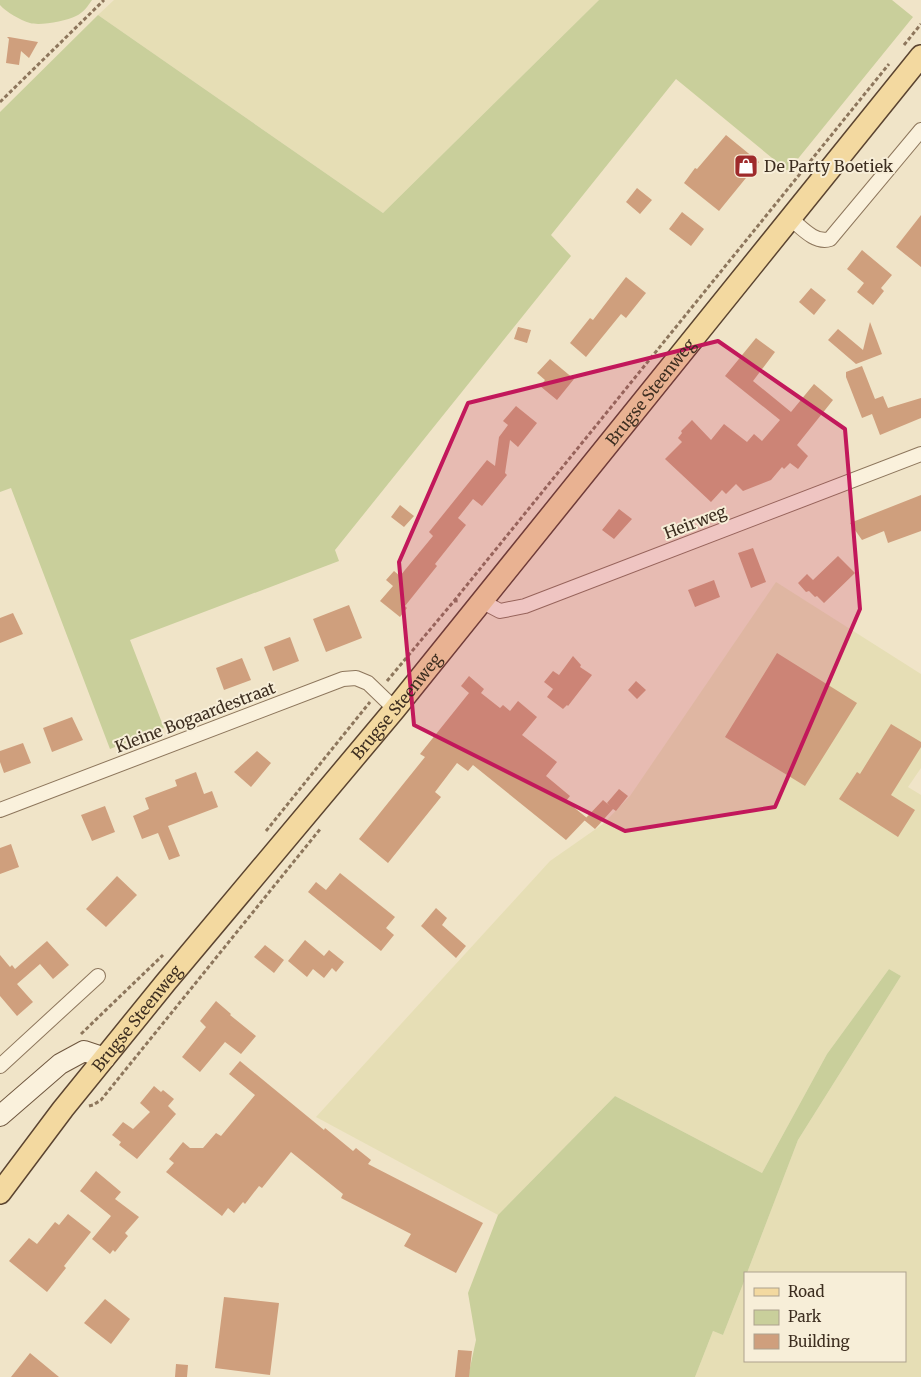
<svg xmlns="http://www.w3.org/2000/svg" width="921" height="1377" font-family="Merriweather,serif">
  <rect width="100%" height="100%" fill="#f0e4c8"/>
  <path fill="#e6deb5" d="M114 0H599L383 213 98 15Z
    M776 582 921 674V768L908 787 921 795V1377H695L713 1331 723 1335 745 1279V1361H905V1273H747L798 1140 901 976 889 969 827 1054 762 1173 615 1096 498 1215 316 1117 550 861 603 824 630 796Z"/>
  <path fill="#c9cf9b" d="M0 0H92C88 6 83 13 76 16 66 21 40 26 30 23 20 20 6 12 0 5Z
    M599 0H892L913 17 788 171 676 79 551 235 571 256 335 550 339 561 130 640 164 728 110 749 11 488 0 492V112L98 15 383 213Z
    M889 969 901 976 798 1140 747 1273H745V1279L723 1335 713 1331 695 1377H468L476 1340 468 1293 498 1215 615 1096 762 1173 827 1054Z"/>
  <path fill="#cf9f7d" d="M7 37H9L38 42 29 58 21 51 19 65 6 63 9 39Z
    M726 135 759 162 719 211 684 183 695 168 697 169Z
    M637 188 652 200 640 214 626 202Z
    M682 212 704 229 691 246 669 229Z
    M921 215V267L896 247Z
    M862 250 892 275 881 288 884 291 873 305 857 292 864 283 847 269Z
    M626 277 646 293 626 318 621 314 586 357 570 343 590 318 593 320Z
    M811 288 826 300 814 315 799 302Z
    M870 322 882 354 856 364 828 340 838 329 863 350Z
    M518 327 531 330 527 343 514 339Z
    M756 338 775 352 753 381 791 412 814 384 833 400 797 445 808 456 798 469 790 463 784 469 782 467 771 480 743 491 736 484 726 494 722 490 711 502 665 459 682 442 678 438 682 433 681 431 692 420 711 440 724 424 747 442 754 434 762 441 780 420 725 376Z
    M550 359 574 379 557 400 540 386 545 380 537 373Z
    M862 366 875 399 883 396 888 408 921 398V418L880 435 872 414 862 418 846 377V372Z
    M516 406 537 423 518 447 510 440 505 473 507 475 482 506 473 499 458 518 466 525 435 564 437 566 405 606 407 608 400 617 380 601 393 586 386 580 394 571 400 576 433 536 429 532 487 460 495 466 499 437 508 425 503 421Z
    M921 495V531L888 543 884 531 862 540 850 523Z
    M400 505 414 516 404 527 391 517Z
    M619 509 632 519 614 539 602 530Z
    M753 548 766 582 751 588 738 553Z
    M838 556 855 573 824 603 817 596 815 597 809 591 806 592 798 583 807 574 813 580Z
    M714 580 720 597 695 607 688 590Z
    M349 605 362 638 326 652 313 619Z
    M13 613 23 634 0 643V618Z
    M290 637 299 661 273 671 264 647Z
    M777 653 857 703 805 786 725 737Z
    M573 656 581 665 580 667 592 675 568 706 567 705 563 709 547 697 553 689 544 682 553 671 559 675Z
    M242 658 251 680 224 690 216 668Z
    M469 676 484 689 481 693 500 708 503 705 510 711 518 701 537 717 522 735 557 762 546 776 570 796 566 801 587 818 566 840 473 765 468 771 457 763 435 792 441 797 388 863 359 839 425 757 420 754 469 693 461 686Z
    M636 681 646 690 637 699 628 690Z
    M72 717 83 740 52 752 43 728Z
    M891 724 921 742V747L891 795 915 810 898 837 839 799 857 772 860 774Z
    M23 743 31 763 4 773 0 762V751Z
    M257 751 271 763 251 787 234 772Z
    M196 772 204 794 212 791 218 807 168 826 180 856 169 860 158 833 142 839 133 816 149 809 145 798 177 786 175 780Z
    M619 789 628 796 616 811 613 809 595 829 584 820 603 800 610 806 607 803Z
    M105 806 115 832 92 841 81 815Z
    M11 844 19 867 0 874V848Z
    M340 873 395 917 386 928 394 935 381 951 308 892 316 882 326 890Z
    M117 876 137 895 106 927 86 909Z
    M436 908 447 918 442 925 466 946 456 958 421 926Z
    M305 940 324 956 329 950 344 962 336 972 332 968 324 978 313 969 307 977 288 961Z
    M47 941 69 965 53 979 40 964 17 984 33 1002 17 1016 0 996V955L10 967 12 965 15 969Z
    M265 945 284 960 274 973 254 957Z
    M216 1001 231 1014 230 1015 256 1036 241 1054 225 1042 200 1072 182 1057 206 1027 200 1021Z
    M240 1061 324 1130 325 1128 353 1151 356 1148 371 1160 368 1164 483 1223 456 1273 404 1246 411 1234 341 1198 343 1194 291 1152 262 1188 259 1186 245 1204 243 1202 234 1213 228 1208 222 1216 166 1172 174 1163 169 1159 183 1142 190 1148H203L216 1133 221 1136 255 1095 229 1074Z
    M154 1086 161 1092 163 1090 174 1099 168 1106 176 1114 137 1159 119 1145 121 1142 112 1135 123 1122 133 1129 150 1112 140 1103Z
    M96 1171 121 1192 115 1199 139 1217 125 1233 128 1236 123 1242 115 1252 113 1250 110 1254 92 1239 111 1216 80 1191Z
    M68 1214 91 1232 64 1266 66 1268 47 1292 9 1261 29 1238 37 1244 55 1222 59 1225Z
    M224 1297 279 1303 270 1375 215 1368Z
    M105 1299 130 1319 111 1344 84 1323Z
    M458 1350 472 1351 469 1377H455Z
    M30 1353 59 1377H11Z
    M176 1364 188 1365 187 1377H175Z"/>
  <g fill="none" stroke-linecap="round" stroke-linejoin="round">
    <g stroke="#8d765c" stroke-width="16">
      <path id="street" d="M790 218C801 227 815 244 830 239L921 130
        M481 601 500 611 525 606 921 454
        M0 810 343 679 356 678 368 683 395 709
        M0 1066 98 976"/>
    </g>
    <g stroke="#6f573f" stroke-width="22">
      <path id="secondary" d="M0 1116 60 1064 84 1051 105 1058"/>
    </g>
    <g stroke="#5b4430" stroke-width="24">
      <g id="primary">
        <path id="s1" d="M0 1193 63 1109 166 982 395 709 921 56"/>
      </g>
    </g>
    <path stroke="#8d765c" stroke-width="3" stroke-dasharray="4 2.5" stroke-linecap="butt" d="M904 45 921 24
      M0 102 104 0
      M454 601 889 64
      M387 681 454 601H460
      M266 831 370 702
      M81 1034 163 955
      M89 1106 93 1105 101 1100 321 828"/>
    <use href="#street" stroke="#faf1dc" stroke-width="14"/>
    <use href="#secondary" stroke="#faf1dc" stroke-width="20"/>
    <use href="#primary" stroke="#f3d9a0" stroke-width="21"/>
  </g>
  <path fill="#c2185b" fill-opacity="0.2" stroke="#c2185b" stroke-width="4" stroke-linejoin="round" d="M718 341 845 429 860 609 775 807 625 831 414 725 399 562 468 403Z"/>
  <defs>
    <g id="shop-square" transform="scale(1.25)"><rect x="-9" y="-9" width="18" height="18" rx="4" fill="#9e2a2b" stroke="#f7eed8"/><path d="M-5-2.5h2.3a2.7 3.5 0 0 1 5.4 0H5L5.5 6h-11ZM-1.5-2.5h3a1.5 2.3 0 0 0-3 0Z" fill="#fff"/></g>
  </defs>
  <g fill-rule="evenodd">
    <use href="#shop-square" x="746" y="166"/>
  </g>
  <g text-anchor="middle" stroke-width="4" stroke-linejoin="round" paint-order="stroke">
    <g font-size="16" fill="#3d2e20" stroke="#f7eed8" text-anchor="start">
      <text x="764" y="172">De Party Boetiek</text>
    </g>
    <g font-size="16" fill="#3d2e20" stroke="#f7eed8">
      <text dy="6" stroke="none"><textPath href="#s1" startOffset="1032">Brugse Steenweg</textPath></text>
      <text transform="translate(695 522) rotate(-21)" y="6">Heirweg</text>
      <text dy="6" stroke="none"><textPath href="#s1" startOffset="628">Brugse Steenweg</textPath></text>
      <text transform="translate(195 717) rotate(-21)" y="6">Kleine Bogaardestraat</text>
      <text dy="6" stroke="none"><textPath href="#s1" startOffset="222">Brugse Steenweg</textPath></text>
    </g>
  </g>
  <rect x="744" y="1272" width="162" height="90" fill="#f7eed8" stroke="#ada18e"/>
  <rect x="754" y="1288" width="25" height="8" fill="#f3d9a0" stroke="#ada18e"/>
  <text x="788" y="1297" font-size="15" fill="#3d2e20">Road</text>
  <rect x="754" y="1310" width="25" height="15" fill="#c9cf9b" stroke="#ada18e"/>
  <text x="788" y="1322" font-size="15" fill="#3d2e20">Park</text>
  <rect x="754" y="1334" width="25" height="15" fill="#cf9f7d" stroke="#ada18e"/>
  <text x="788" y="1347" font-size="15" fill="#3d2e20">Building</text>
</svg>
